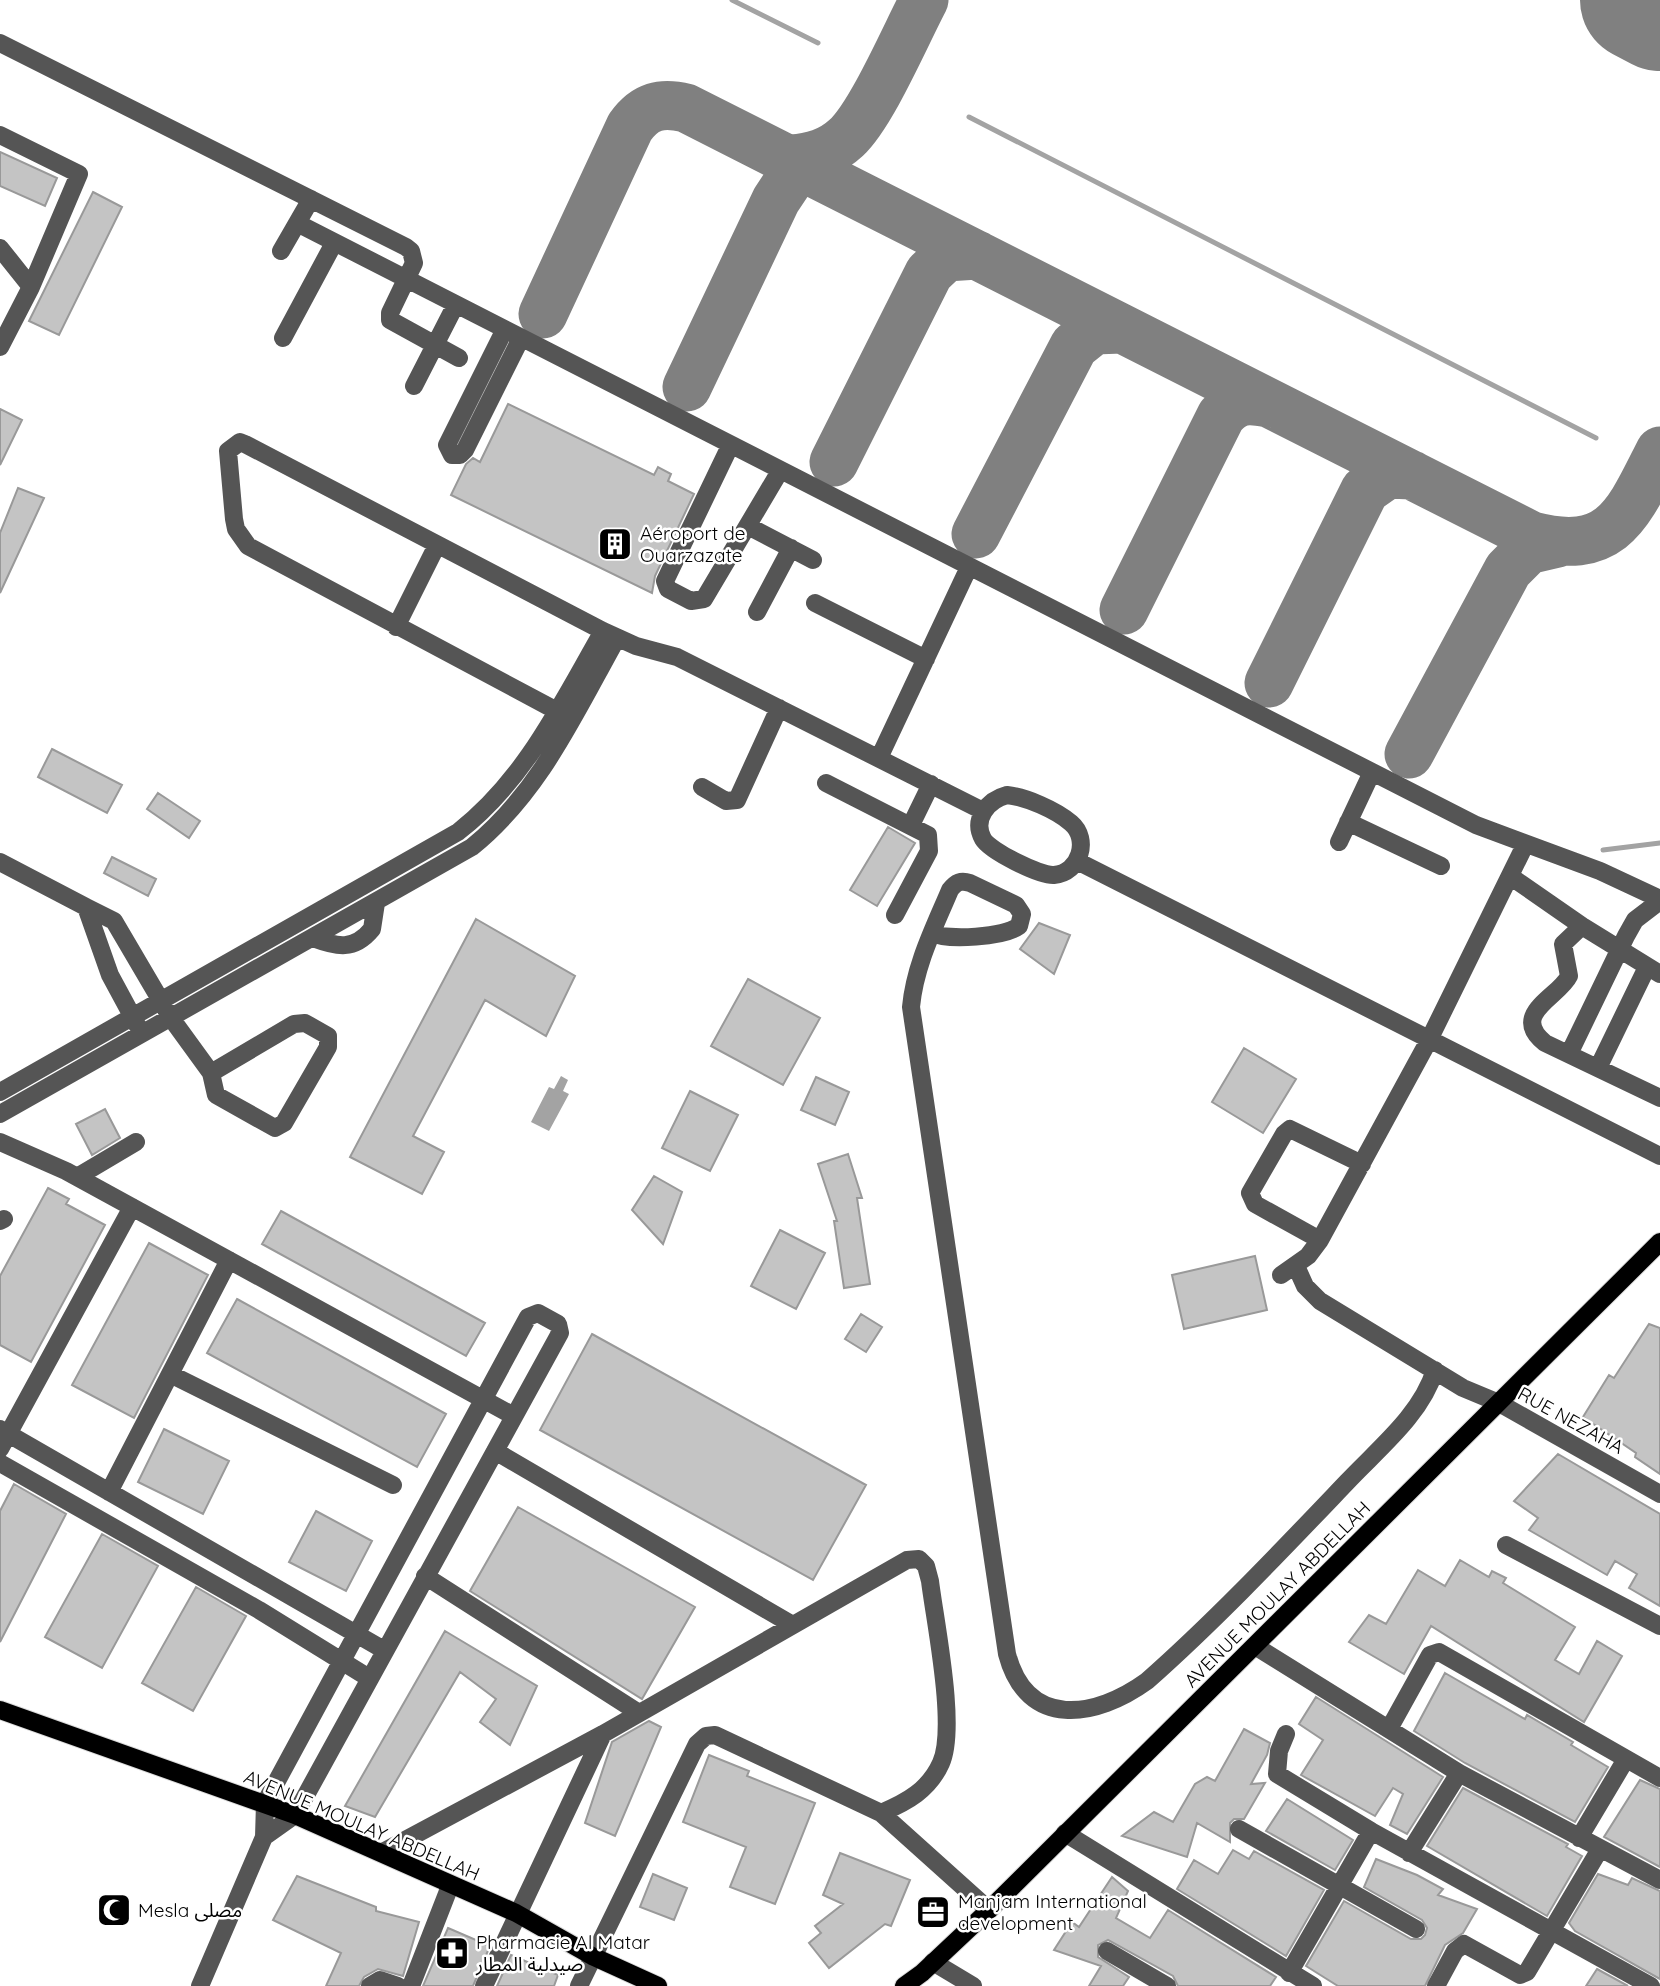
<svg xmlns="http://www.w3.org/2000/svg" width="1660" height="1986" font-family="Quicksand,'Noto Sans Arabic',sans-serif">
  <rect width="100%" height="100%" fill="#fff"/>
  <path fill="#a3a3a3" d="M561 1076 568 1080 563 1091 569 1094 549 1131 531 1122 549 1087 554 1089Z"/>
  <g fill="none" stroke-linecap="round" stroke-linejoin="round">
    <path stroke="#a3a3a3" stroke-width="5" d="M732 0 818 43
      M969 117 1596 438
      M1603 850 1660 843"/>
    <path stroke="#808080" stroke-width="49" d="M791 159C812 158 831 152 846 138 872 114 906 34 924 0
      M543 314 630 127C645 106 661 102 686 108L1532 536C1613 557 1628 514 1660 451
      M687 387 776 200 794 173 824 153
      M834 462 929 273 946 257 977 255
      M976 534 1074 346 1094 330 1122 329
      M1124 610 1221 416C1236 399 1247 399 1268 403
      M1269 683 1365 490 1388 474 1412 475
      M1409 754 1508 570 1528 550 1558 543"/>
    <path stroke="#808080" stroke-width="122" d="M1641 0 1660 10"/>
  </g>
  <path fill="#c4c4c4" stroke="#999" stroke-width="2" d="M0 152 57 178 45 206 0 186Z
    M93 192 122 207 59 335 29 321Z
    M508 404 654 475 658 467 671 474 668 481 694 494 655 576 652 593 451 495 466 464 473 458 480 462Z
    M0 409 22 420 0 465Z
    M18 488 44 498 0 593V533Z
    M52 749 122 785 107 813 38 777Z
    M158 793 200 821 189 838 147 809Z
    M888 827 915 843 877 906 850 890Z
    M112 857 156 879 148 896 104 873Z
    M476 919 575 976 546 1036 485 1000 413 1136 444 1152 422 1194 350 1157Z
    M1039 923 1070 935 1054 974 1020 949Z
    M748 979 820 1018 783 1085 711 1046Z
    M1244 1048 1296 1079 1263 1133 1212 1102Z
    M816 1077 849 1092 835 1125 801 1110Z
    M690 1091 738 1115 710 1171 662 1148Z
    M105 1109 120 1138 92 1155 76 1124Z
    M848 1154 862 1198H857L870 1284 844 1288 834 1221H837L818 1164Z
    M654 1176 682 1192 663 1244 632 1210Z
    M48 1188 69 1199 66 1204 105 1225 31 1362 0 1345V1276Z
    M281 1211 485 1323 466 1356 262 1244Z
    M780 1230 825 1253 796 1309 751 1286Z
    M149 1243 208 1275 134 1418 72 1385Z
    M1255 1256 1267 1310 1184 1329 1172 1275Z
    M237 1299 446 1414 417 1467 207 1353Z
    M861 1314 882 1327 866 1352 845 1339Z
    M1649 1324 1660 1328V1474L1635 1457 1636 1453 1583 1417 1609 1375 1614 1378Z
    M592 1334 866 1485 813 1580 540 1430Z
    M164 1429 229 1461 203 1514 138 1482Z
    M1558 1454 1660 1514V1606L1629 1588 1637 1574 1615 1561 1607 1575 1529 1530 1538 1518 1514 1501Z
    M14 1484 66 1514 0 1642V1511Z
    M518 1507 695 1607 642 1699 470 1591Z
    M316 1511 372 1541 346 1591 289 1562Z
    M102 1534 158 1566 102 1668 45 1637Z
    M1460 1560 1489 1577 1492 1571 1506 1578 1503 1583 1575 1627 1555 1660 1579 1674 1597 1641 1622 1656 1584 1722 1431 1626 1404 1674 1349 1642 1369 1615 1386 1624 1418 1570 1445 1586Z
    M196 1587 246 1616 193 1711 142 1683Z
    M445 1631 537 1686 510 1745 480 1722 496 1699 460 1672 375 1817 345 1806Z
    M1445 1673 1525 1719 1527 1715 1573 1742 1571 1745 1608 1767 1575 1822 1465 1763 1414 1731Z
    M1316 1697 1443 1777 1407 1834 1390 1825 1403 1794 1393 1788 1375 1816 1301 1775 1323 1740 1299 1724Z
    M649 1721 661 1727 615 1836 585 1823 612 1742Z
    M1244 1729 1270 1743 1267 1755 1251 1784 1265 1783 1244 1819H1234L1230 1823V1842L1197 1823 1187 1857 1122 1836 1154 1812 1173 1822 1195 1784 1207 1777 1215 1781Z
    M709 1755 749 1771 747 1776 815 1803 775 1904 730 1887 746 1847 683 1822Z
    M1640 1780 1660 1789V1867L1604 1837Z
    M1463 1788 1568 1844 1566 1847 1582 1856 1547 1916 1427 1846Z
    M1287 1799 1353 1840 1335 1870 1266 1831Z
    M1233 1850 1249 1859 1254 1851 1324 1890 1286 1956 1177 1889 1194 1860 1218 1874Z
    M840 1853 910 1880 891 1926 885 1924 829 1968 809 1943 821 1933 815 1926 843 1904 823 1895Z
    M1376 1859 1417 1875 1443 1889 1438 1895 1477 1909 1463 1933 1445 1945 1425 1986H1338L1306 1966 1344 1901 1411 1939H1421L1425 1935 1427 1928 1422 1920 1364 1887Z
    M653 1874 687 1888 674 1920 640 1907Z
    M1598 1874 1628 1885 1632 1878 1660 1891V1979L1575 1931 1569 1923Z
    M297 1876 376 1907V1911L419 1922 403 1976 378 1969 364 1977 359 1986H326L341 1953 273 1920Z
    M1112 1877 1128 1891 1116 1918 1150 1938 1168 1910 1276 1977 1270 1986H1178L1173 1976 1108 1940 1098 1945V1957L1129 1977 1123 1986H1089L1101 1966 1054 1950 1072 1922 1079 1927Z
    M448 1928 490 1946 473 1986H423Z
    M511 1955 558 1975 554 1986H497Z
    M1597 1969 1628 1986H1586Z"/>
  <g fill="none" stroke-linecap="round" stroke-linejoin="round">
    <g stroke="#dbdbdb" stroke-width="20">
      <path id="major" d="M0 1710 295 1815 516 1913 592 1956 658 1986
        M904 1986 922 1973 989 1910 1660 1242"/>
    </g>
    <path stroke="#555" stroke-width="18" d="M0 43 406 247 411 251 414 263 390 313V320L459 358
      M0 135 79 174 31 287 0 347
      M297 223 1476 825 1600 871 1660 899
      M0 248 31 287
      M281 251 311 199
      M504 331 447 445 452 455H460L465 450 520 340
      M283 338 334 243
      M414 386 455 306
      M730 446 665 581 668 589 691 601 704 599 780 471
      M748 526 813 560
      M815 603 926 659
      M757 612 791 548
      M396 627 437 545
      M557 711 248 546 236 529 234 519 228 451 240 442 245 444 603 631 636 646 677 657 983 811
      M879 758 969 567
      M826 783 928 835 929 851 895 915
      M702 787 726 801 737 800 779 708
      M1007 795C1026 797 1056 810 1071 823 1090 839 1080 873 1054 875 1040 876 990 851 983 839 972 819 988 800 1007 795Z
      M1348 822 1441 866
      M911 825 931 784
      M1339 842 1372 772
      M1077 861 1660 1156
      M0 862 86 907
      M1510 876 1582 926 1660 974
      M1582 926 1563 944 1569 976C1559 997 1509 1014 1545 1043L1660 1098
      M932 933C948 941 1004 937 1019 926L1022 914 1016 905 970 883C961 880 956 882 950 890 934 928 915 965 911 1007L1007 1654C1027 1730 1096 1718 1147 1681 1217 1619 1283 1549 1347 1482 1379 1448 1421 1415 1435 1370
      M313 938C337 947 354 951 372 929L376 903
      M137 1025 110 975 86 907 114 921 171 1018 211 1073 216 1095 275 1128 284 1123 328 1047V1036L305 1023 294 1024 211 1073
      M1569 1054 1626 936 1635 920 1660 901
      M1598 1068 1647 967
      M0 1092 458 832C525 780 561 704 603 631
      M0 1114 472 847C540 792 575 713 617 638
      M0 1142 66 1171 512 1415
      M77 1177 136 1142
      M0 1221 4 1219
      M1320 1240 1255 1204 1250 1193 1284 1134 1290 1129 1362 1164
      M1296 1266 1305 1286 1320 1301 1463 1388 1499 1403 1660 1494
      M1281 1275 1308 1256 1320 1240 1429 1040 1525 845
      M170 1374 393 1485
      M0 1429 384 1650
      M0 1449 132 1207
      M495 1451 791 1624
      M0 1463 259 1610 369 1678
      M109 1492 229 1260
      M1506 1545 1660 1626
      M425 1576 639 1713
      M1255 1646 1459 1773 1660 1880
      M1389 1729 1430 1655 1439 1652 1660 1778
      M1286 1734 1279 1751 1277 1774 1371 1831
      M1239 1829 1416 1929
      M1065 1833 1313 1986
      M1579 1838 1626 1759
      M383 1852 603 1734 907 1560 919 1559 926 1566 930 1581C935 1622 957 1727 941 1763 929 1790 907 1802 881 1813
      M1409 1853 1459 1773
      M1107 1951 1167 1986
      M933 1962 973 1986
      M1289 1973 1371 1831 1651 1986
      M200 1986 264 1837 265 1803 528 1317 538 1313 558 1324 560 1333 295 1815 264 1837
      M370 1986 380 1980 398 1986
      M411 1986 450 1886
      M484 1986 603 1734
      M579 1986 697 1744 706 1736 715 1735 881 1813 989 1910
      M1436 1986 1455 1951 1464 1944 1520 1975 1527 1972 1600 1849"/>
    <use href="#major" stroke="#000" stroke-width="18"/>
  </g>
  <defs>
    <g id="building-square" transform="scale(1.75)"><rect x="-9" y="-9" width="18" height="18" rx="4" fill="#000" stroke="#fff"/><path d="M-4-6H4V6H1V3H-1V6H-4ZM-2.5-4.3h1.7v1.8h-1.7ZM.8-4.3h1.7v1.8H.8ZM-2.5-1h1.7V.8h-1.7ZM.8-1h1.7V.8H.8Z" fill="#fff"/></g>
    <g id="mosque-square" transform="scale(1.75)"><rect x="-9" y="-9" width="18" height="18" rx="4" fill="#000" stroke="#fff"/><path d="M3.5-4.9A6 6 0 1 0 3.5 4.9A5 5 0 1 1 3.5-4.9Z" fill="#fff"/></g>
    <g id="office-square" transform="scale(1.75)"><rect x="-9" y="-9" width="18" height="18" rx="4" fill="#000" stroke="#fff"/><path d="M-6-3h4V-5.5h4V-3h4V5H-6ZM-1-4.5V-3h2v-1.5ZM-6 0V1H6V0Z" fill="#fff"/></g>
    <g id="pharmacy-square" transform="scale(1.75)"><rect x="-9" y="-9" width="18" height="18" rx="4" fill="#000" stroke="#fff"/><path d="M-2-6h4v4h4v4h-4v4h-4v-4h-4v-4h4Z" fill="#fff"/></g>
  </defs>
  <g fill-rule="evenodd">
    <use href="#building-square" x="615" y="544"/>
    <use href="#mosque-square" x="114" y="1910"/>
    <use href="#office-square" x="933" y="1912"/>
    <use href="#pharmacy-square" x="452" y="1953"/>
  </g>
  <g text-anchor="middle" stroke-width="5" stroke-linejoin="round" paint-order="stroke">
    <g font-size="19" fill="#000" stroke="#fff" text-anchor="start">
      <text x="640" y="540">Aéroport de<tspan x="640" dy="22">Ouarzazate</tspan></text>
      <text x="958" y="1908">Manjam International<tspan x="958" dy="22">development</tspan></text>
      <text x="138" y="1917">Mesla مصلى</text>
      <text x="476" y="1949">Pharmacie Al Matar<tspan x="476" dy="22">صيدلية المطار</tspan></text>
    </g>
    <g font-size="19" fill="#000" stroke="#fff">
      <text transform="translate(1571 1420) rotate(29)" y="7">RUE NEZAHA</text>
      <text transform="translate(1277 1594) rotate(-45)" y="7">AVENUE MOULAY ABDELLAH</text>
      <text transform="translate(362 1825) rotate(23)" y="7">AVENUE MOULAY ABDELLAH</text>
    </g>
  </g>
</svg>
